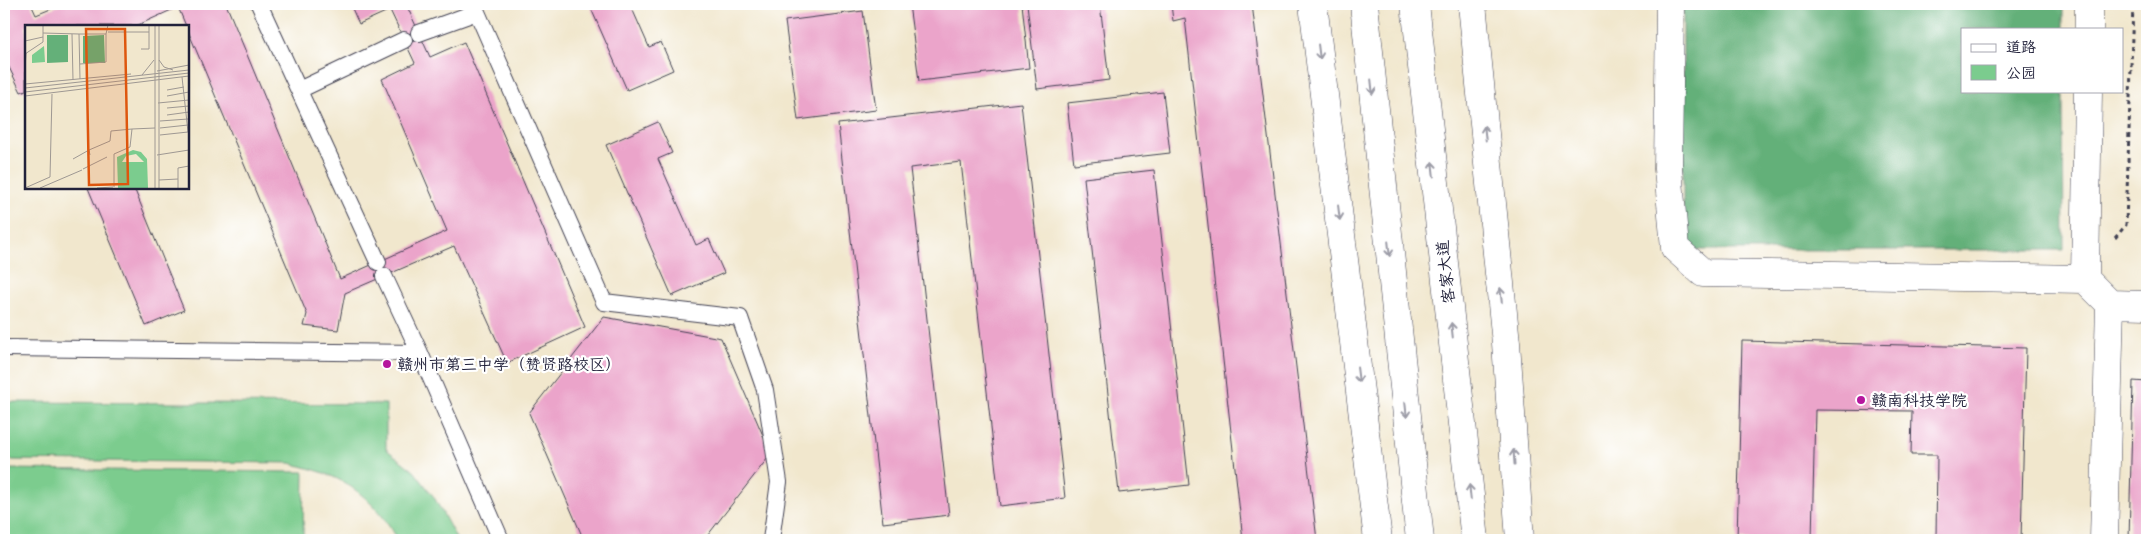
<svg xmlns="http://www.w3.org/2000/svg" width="2151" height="544" font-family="Mali,'LXGW WenKai TC',sans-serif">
  <rect width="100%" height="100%" fill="#fff"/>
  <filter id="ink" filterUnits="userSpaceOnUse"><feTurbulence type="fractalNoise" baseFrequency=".02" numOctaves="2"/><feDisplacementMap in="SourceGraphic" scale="10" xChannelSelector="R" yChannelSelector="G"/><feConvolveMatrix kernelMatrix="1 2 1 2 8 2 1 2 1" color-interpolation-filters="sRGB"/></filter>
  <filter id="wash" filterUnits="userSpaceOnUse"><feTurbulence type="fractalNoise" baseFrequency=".0096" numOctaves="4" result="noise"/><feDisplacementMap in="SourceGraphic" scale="20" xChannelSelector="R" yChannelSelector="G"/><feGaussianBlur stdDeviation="1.12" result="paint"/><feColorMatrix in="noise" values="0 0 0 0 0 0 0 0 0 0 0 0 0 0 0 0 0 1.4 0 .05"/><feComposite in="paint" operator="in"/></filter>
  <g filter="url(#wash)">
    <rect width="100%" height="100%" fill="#f1e7cd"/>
    <path fill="#7bcc8e" stroke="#4e7764" d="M4 402 386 404V449L414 471 434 497 457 540H398C384 514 360 488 331 476 318 470 303 467 290 463L4 460Z
      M4 469 304 472 303 540H4Z"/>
    <path fill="#64b079" stroke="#43695a" d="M1683 4H2063V29H1962V91H2063L2064 250H1683Z"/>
    <g id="blocks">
      <path fill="#eba4ca" d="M4 4H31L36 15 63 4H226L340 279 447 231 382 79 415 63 390 10 359 24 350 4H406L430 57 464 42 585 327 507 363 454 246 345 293 338 330 304 326 307 314 178 7 136 26H26V90L21 92 4 57V36L6 35 4 31Z
        M589 4H630L649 47 661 42 673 70 627 90Z
        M751 4H768V5L751 7Z
        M909 4H1022L1029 68 919 81Z
        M1027 4H1100L1109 80 1037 89Z
        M1171 4H1252L1317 540H1243L1185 18 1173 21Z
        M863 11 876 110 798 120 785 21Z
        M1163 92 1170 153 1074 164 1067 103Z
        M1021 103 1065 498 1000 506 961 162 910 168 949 515 883 523 838 124Z
        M658 122 672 153 658 159 696 245 709 239 724 273 672 296 606 145Z
        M1154 170 1189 485 1119 493 1084 178Z
        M88 188H134L184 310 146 326Z
        M604 317 721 338 771 454 704 540H608L583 538 529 413Z
        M1742 341 2026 348 2021 540H1936L1937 455H1911L1912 411 1815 410 1812 540H1737Z
        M2133 381 2147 382V540H2129Z"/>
    </g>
  </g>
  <g filter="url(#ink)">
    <use href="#blocks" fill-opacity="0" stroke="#414051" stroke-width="1"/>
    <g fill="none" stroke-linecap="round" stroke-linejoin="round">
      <g stroke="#414051" stroke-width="18">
        <path id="service" d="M259 4 378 262
          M419 33 477 12 604 302 740 318 765 390 779 482 771 540
          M299 90 404 40
          M384 276 420 353
          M4 348 420 353 501 540"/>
      </g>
      <g stroke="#414051" stroke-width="29">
        <path id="minor" d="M1670 4 1668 169 1675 248 1703 273 2085 279
          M2089 29V4
          M2088 91 2085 279 2110 304 2147 305
          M2104 540 2110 304"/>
      </g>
      <g stroke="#414051" stroke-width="29">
        <path id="tertiary" d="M1313 4 1378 540
          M1472 4 1506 343 1520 540"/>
      </g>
      <g stroke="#414051" stroke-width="29">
        <path id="primary" d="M1364 4 1420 540
          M1415 4 1475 540"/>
      </g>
      <path stroke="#414051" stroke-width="3" stroke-dasharray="4 4" stroke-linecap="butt" d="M2115 238 2126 225 2133 4"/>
      <use href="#service" stroke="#fff" stroke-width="16"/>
      <use href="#minor" stroke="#fff" stroke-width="28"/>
      <use href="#tertiary" stroke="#fff" stroke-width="28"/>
      <use href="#primary" stroke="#fff" stroke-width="28"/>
    </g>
    <defs><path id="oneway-shaft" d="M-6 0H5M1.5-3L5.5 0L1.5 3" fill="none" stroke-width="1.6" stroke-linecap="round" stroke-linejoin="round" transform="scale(1.25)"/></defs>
    <g stroke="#9c9ca7">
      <use href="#oneway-shaft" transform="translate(1319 52) rotate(83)"/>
      <use href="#oneway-shaft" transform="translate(1372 87) rotate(84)"/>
      <use href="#oneway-shaft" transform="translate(1485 133) rotate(-96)"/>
      <use href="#oneway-shaft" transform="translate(1433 169) rotate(-96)"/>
      <use href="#oneway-shaft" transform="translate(1339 213) rotate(83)"/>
      <use href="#oneway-shaft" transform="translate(1389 249) rotate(84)"/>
      <use href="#oneway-shaft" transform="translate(1501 295) rotate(-96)"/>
      <use href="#oneway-shaft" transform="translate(1452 330) rotate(-96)"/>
      <use href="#oneway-shaft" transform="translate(1358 375) rotate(83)"/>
      <use href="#oneway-shaft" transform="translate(1406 410) rotate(84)"/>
      <use href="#oneway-shaft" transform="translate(1514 457) rotate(-94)"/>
      <use href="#oneway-shaft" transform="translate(1470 492) rotate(-96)"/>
    </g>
  </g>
  <g fill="#b5179e" stroke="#fff" stroke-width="2">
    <circle cx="387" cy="364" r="5"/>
    <circle cx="1861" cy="400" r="5"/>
  </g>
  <g text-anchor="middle" stroke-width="4.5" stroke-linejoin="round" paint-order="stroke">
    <g font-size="16" fill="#22223b" stroke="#fff">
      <text transform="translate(1445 272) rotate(-96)" y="6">客家大道</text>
    </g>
    <g font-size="16" fill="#22223b" stroke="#fff" text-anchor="start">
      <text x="397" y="370">赣州市第三中学（赞贤路校区）</text>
      <text x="1871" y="406">赣南科技学院</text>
    </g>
  </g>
  <g transform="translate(25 25)">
    <rect width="164" height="164" fill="#f1e7cd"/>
    <path d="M19 21 20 37 7 38V30ZM108 125 116 127 122 134 123 163H93L92 132ZM111 129 119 137H97L101 131Z" fill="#7bcc8e" fill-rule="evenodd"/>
    <path d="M22 10H43V37L22 38ZM79 10 80 38H58V11Z" fill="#64b079"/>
    <path fill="none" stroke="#9e9893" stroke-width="1" d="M18 0V8L54 9H81L83 0M130 0V163M83 7H124M47 9 48 55M54 9 55 54M0 16 18 12M116 24H124V0M0 29 18 17V8M134 35 139 42 148 45M55 39 81 37V9M0 44 1 28M132 46 164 40M117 50 129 35M0 59 106 49M0 63 164 45M142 65 159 62M0 67 164 48M0 71 164 51M142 71 164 67M133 78 164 75M142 83 164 81M142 90 164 87M135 96 163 94M135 103 163 100M135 110 163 107 157 52M65 130 64 125 85 116 86 106 107 104M132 130 164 125M48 134 64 125M58 144 82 132M134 155 153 154M89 162V129L105 122 107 104 130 103M0 163 25 152 27 69M15 163 57 145M72 163 88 162M134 163V0M153 163V143L164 141"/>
    <path fill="#de560e" fill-opacity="0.15" stroke="#de560e" stroke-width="2.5" d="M61 4H100L103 159 64 160Z"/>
    <rect width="164" height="164" fill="none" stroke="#22223b" stroke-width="2.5"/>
  </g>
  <rect width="2151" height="544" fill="none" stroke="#fff" stroke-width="20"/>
  <rect x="1961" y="28" width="162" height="65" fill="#ffffff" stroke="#a7a7b1"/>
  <rect x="1971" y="44" width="25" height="8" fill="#ffffff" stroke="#a7a7b1"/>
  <text x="2006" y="52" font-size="15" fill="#22223b">道路</text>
  <rect x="1971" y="65" width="25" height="15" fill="#7bcc8e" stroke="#a7a7b1"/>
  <text x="2006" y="78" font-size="15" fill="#22223b">公园</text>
</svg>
